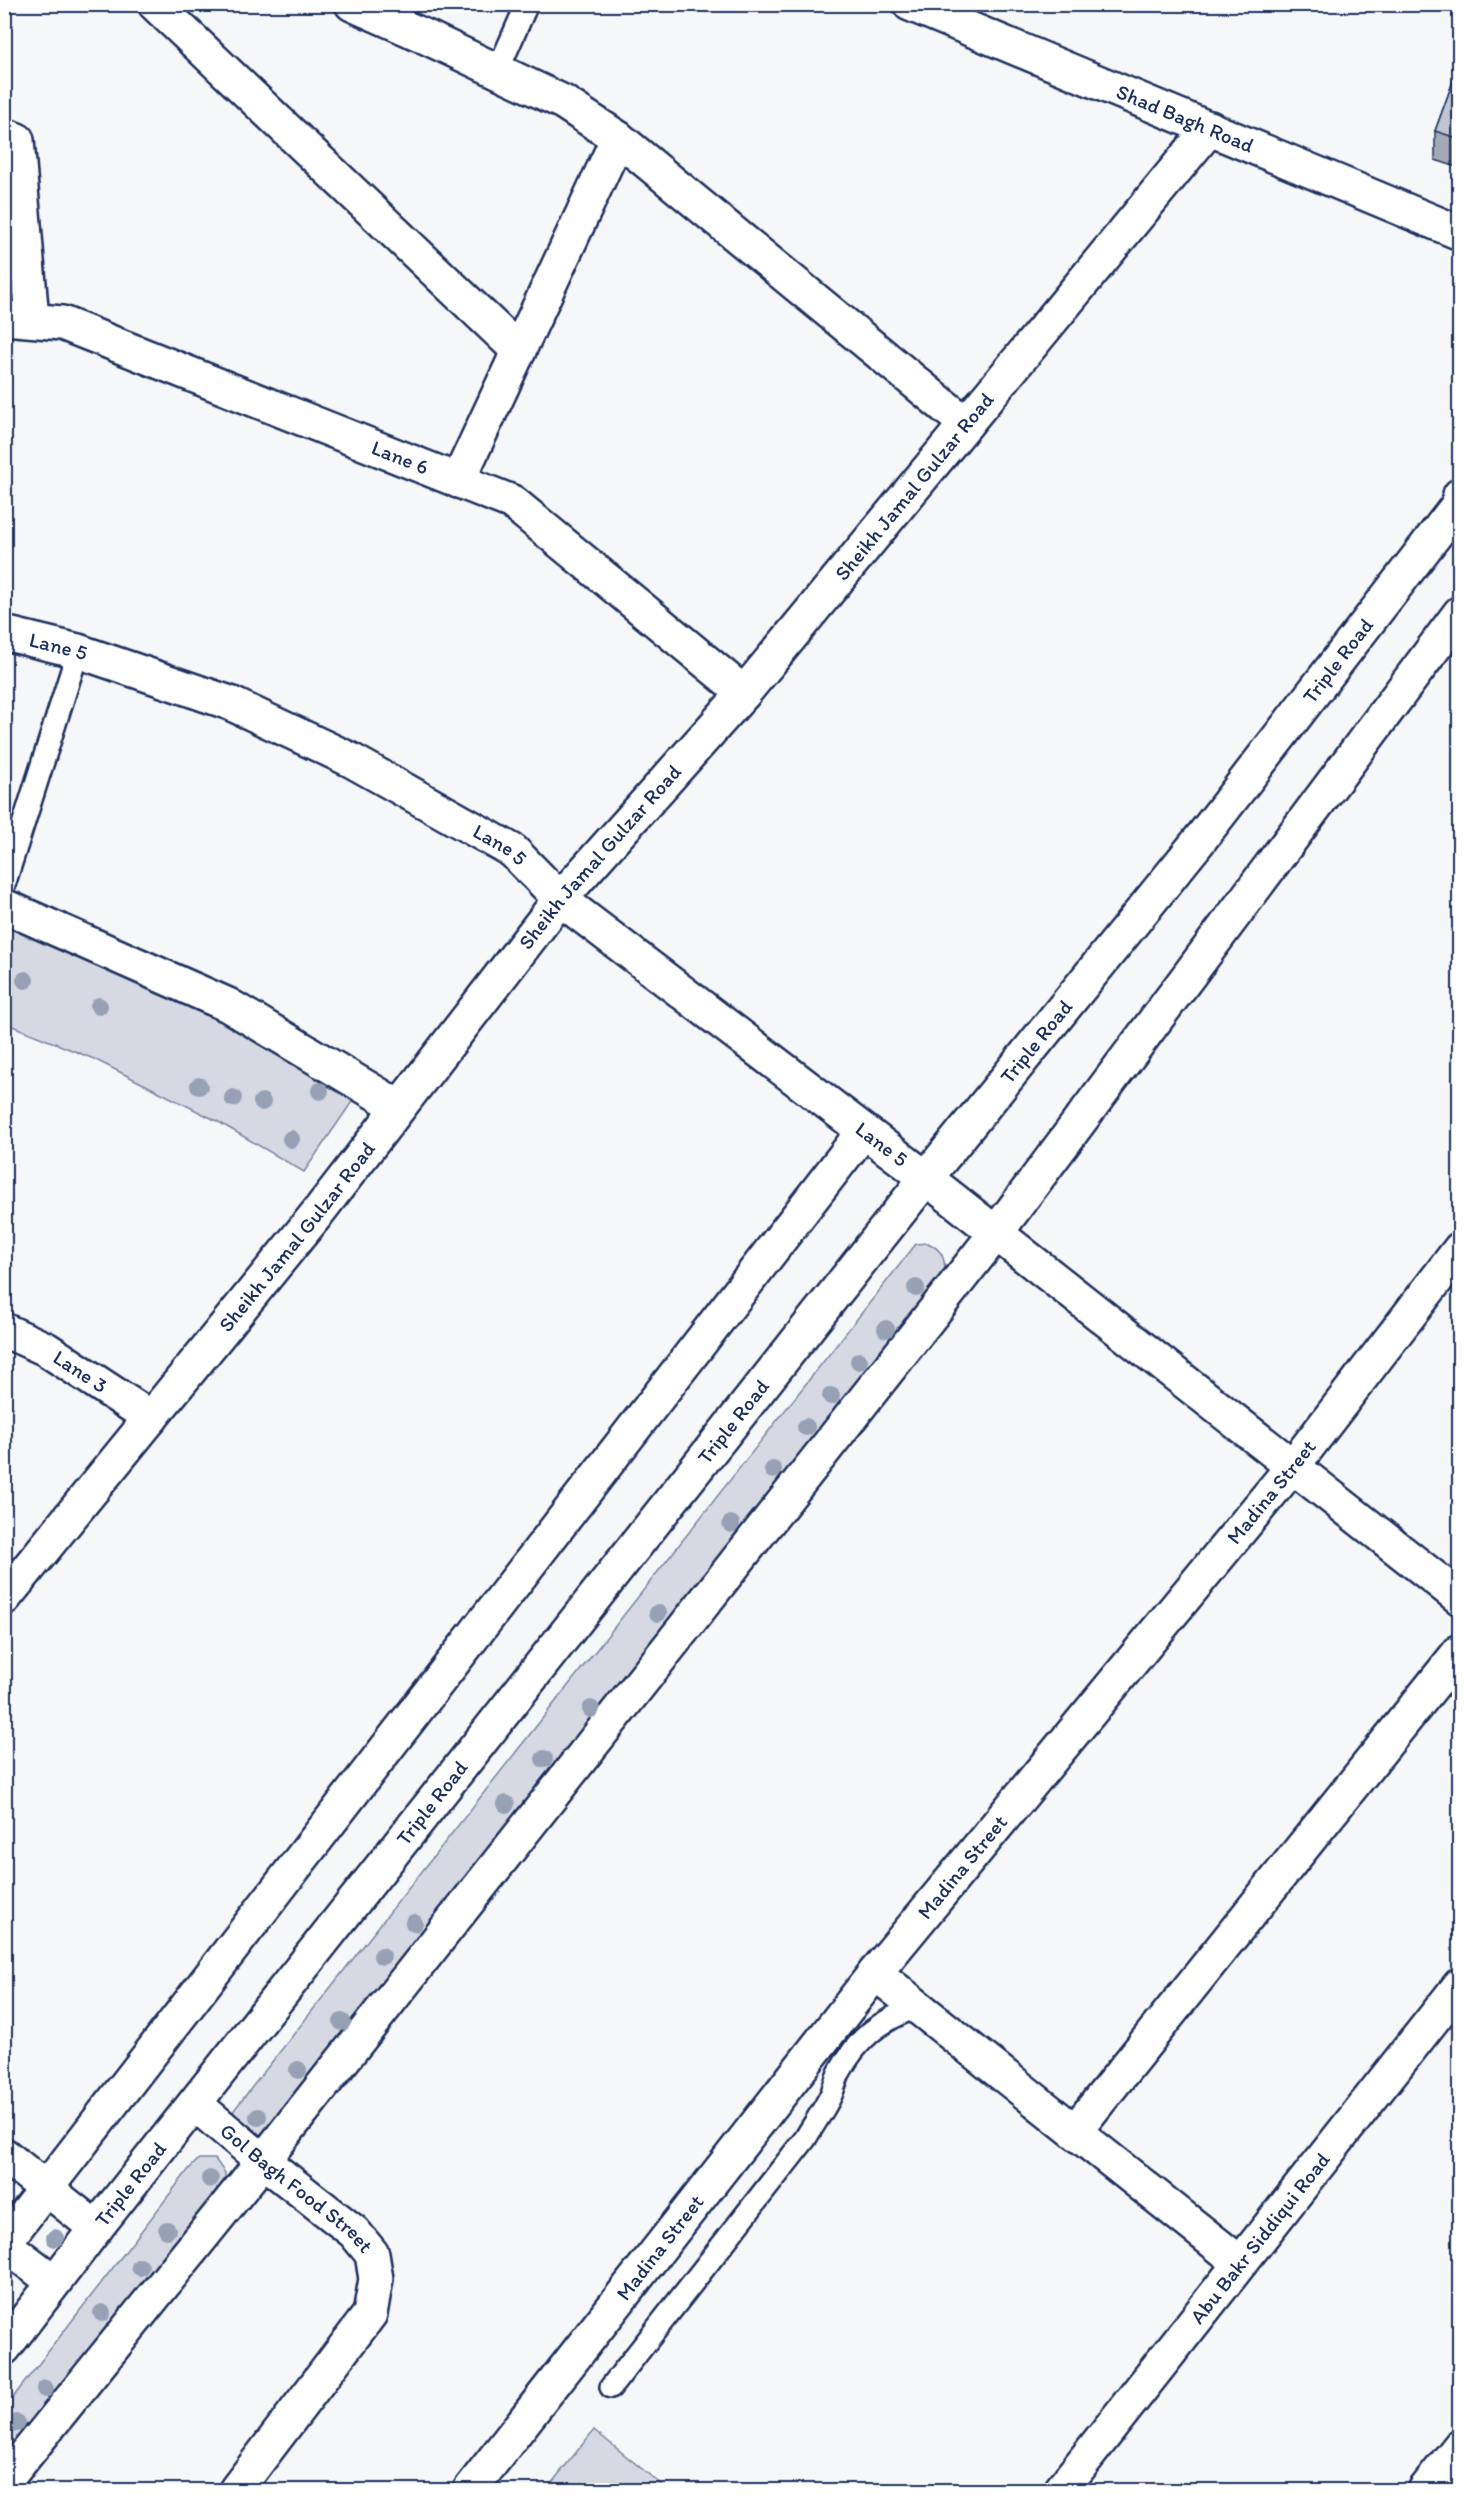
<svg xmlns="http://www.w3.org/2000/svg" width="1464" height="2495" font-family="Itim,sans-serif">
  <rect width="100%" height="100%" fill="#f6f7f9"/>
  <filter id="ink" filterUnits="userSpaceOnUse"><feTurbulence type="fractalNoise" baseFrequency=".0167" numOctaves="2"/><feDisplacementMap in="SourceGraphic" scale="12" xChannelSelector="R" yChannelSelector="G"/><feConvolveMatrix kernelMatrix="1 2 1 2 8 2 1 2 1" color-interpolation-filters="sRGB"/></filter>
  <g filter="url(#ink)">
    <path fill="#d6d9e2" stroke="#7884a0" stroke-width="1.5" d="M4 924 204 1007 356 1096 304 1172 217 1121 94 1059 5 1023Z
      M928 1243C941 1250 944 1255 945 1269L935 1283 260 2140 233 2117 234 2110 916 1244Z
      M199 2159H215L225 2173V2181L5 2465 4 2409 189 2169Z
      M594 2430 668 2490H546Z"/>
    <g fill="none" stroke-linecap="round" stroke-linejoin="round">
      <g stroke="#1b2f5e" stroke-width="26">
        <path id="lane" d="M498 70 527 4
          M4 885 78 651
          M611 2387 805 2139C813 2125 824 2110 831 2095 834 2088 836 2080 839 2073 858 2037 880 2021 918 2006"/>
      </g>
      <g stroke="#1b2f5e" stroke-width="38">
        <g id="street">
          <path d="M155 4 519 351"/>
          <path d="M352 4 424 36 563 102 618 138 966 424"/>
          <path d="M4 135 17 140 32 320"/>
          <path id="s1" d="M4 318 62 323 512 502 744 693"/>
          <path d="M458 481 618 138"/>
          <path id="s2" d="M4 633 78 651 230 703 351 760 513 851 560 899 926 1178 1460 1598"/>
          <path d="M4 906 228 1005 399 1107"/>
          <path id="s3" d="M4 1330 46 1349 151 1418"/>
          <path id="s4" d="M4 1598 316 1215 560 899 744 693 1210 128"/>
          <path d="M875 1973 1239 2262"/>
          <path id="s5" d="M195 2104 263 2161 354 2232 372 2254 376 2279 370 2314 236 2490"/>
          <path d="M1075 2131 1460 1651"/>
          <path d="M4 2155 96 2228"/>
          <path d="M4 2243 863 1132"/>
          <path d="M4 2482 263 2161 996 1233 1460 613"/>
          <path id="s6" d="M470 2490 875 1973 1293 1466 1460 1249"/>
          <path id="s7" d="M1061 2490 1460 1985"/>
          <path d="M1425 2490 1460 2446"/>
        </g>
      </g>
      <g stroke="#1b2f5e" stroke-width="38">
        <g id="secondary">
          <path id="s8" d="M910 4 1460 233"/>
          <path d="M4 2244 54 2282"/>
          <path id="s9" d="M4 2348 96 2228 926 1178 1202 837 1458 505 1460 495"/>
          <path d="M4 2487 9 2490"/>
        </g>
      </g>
      <use href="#lane" stroke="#fff" stroke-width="21"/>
      <use href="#street" stroke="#fff" stroke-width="33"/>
      <use href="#secondary" stroke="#fff" stroke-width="33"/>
    </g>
    <g fill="#97a1b6">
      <circle cx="25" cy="980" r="9"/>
      <circle cx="99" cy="1006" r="9"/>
      <circle cx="199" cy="1086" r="9"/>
      <circle cx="320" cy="1091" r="9"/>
      <circle cx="233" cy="1098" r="9"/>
      <circle cx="262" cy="1102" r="9"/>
      <circle cx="291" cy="1139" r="9"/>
      <circle cx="916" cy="1288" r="9"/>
      <circle cx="886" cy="1329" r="9"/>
      <circle cx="859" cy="1361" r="9"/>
      <circle cx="831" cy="1396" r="9"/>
      <circle cx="806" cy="1427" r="9"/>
      <circle cx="773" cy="1470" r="9"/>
      <circle cx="731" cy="1524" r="9"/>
      <circle cx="658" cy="1613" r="9"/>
      <circle cx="591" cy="1709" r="9"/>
      <circle cx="544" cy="1759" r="9"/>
      <circle cx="506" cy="1804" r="9"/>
      <circle cx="414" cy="1923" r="9"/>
      <circle cx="382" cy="1956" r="9"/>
      <circle cx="342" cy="2022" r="9"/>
      <circle cx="298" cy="2070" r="9"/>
      <circle cx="258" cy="2117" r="9"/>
      <circle cx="210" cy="2179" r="9"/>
      <circle cx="167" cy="2230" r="9"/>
      <circle cx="55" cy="2238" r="9"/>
      <circle cx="140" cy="2267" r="9"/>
      <circle cx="102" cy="2313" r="9"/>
      <circle cx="45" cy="2389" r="9"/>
      <circle cx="17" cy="2423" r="9"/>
    </g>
    <path fill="#a5a9b5" stroke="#1b2f5e" stroke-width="1.5" d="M1460 62V168L1435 160V131Z"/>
    <path fill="#c0c4d3" stroke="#1b2f5e" stroke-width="1.5" d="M1460 62V139L1435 131Z"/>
  </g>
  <g text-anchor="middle" stroke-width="4.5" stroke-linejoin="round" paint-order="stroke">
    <g font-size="21" fill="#1b2f5e" stroke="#fff">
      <text dy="7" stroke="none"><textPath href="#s8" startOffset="298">Shad Bagh Road</textPath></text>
      <text dy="7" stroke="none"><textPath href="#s1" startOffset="422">Lane 6</textPath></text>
      <text dy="7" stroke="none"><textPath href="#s4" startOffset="1437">Sheikh Jamal Gulzar Road</textPath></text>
      <text dy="7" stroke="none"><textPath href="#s2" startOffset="56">Lane 5</textPath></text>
      <text dy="7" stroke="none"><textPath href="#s9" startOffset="2151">Triple Road</textPath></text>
      <text dy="7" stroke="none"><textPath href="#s2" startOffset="542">Lane 5</textPath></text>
      <text dy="7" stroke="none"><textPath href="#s4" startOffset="951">Sheikh Jamal Gulzar Road</textPath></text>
      <text dy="7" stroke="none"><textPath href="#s9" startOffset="1665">Triple Road</textPath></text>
      <text dy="7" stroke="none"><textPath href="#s2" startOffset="1028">Lane 5</textPath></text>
      <text dy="7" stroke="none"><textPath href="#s4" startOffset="465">Sheikh Jamal Gulzar Road</textPath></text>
      <text dy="7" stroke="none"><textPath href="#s3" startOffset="87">Lane 3</textPath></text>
      <text dy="7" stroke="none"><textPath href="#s9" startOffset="1179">Triple Road</textPath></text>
      <text dy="7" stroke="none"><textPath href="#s6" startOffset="1280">Madina Street</textPath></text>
      <text dy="7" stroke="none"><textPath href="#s9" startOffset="693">Triple Road</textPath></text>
      <text dy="7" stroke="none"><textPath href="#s6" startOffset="794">Madina Street</textPath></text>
      <text dy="7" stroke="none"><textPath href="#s9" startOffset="207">Triple Road</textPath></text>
      <text dy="7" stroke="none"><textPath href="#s5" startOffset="132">Gol Bagh Food Street</textPath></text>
      <text dy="7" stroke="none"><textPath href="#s7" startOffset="321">Abu Bakr Siddiqui Road</textPath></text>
      <text dy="7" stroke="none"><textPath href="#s6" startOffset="308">Madina Street</textPath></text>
    </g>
  </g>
  <rect width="1464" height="2495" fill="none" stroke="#fff" stroke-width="24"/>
  <rect x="12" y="12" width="1440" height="2471" fill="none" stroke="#1b2f5e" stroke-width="2" filter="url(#ink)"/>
</svg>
